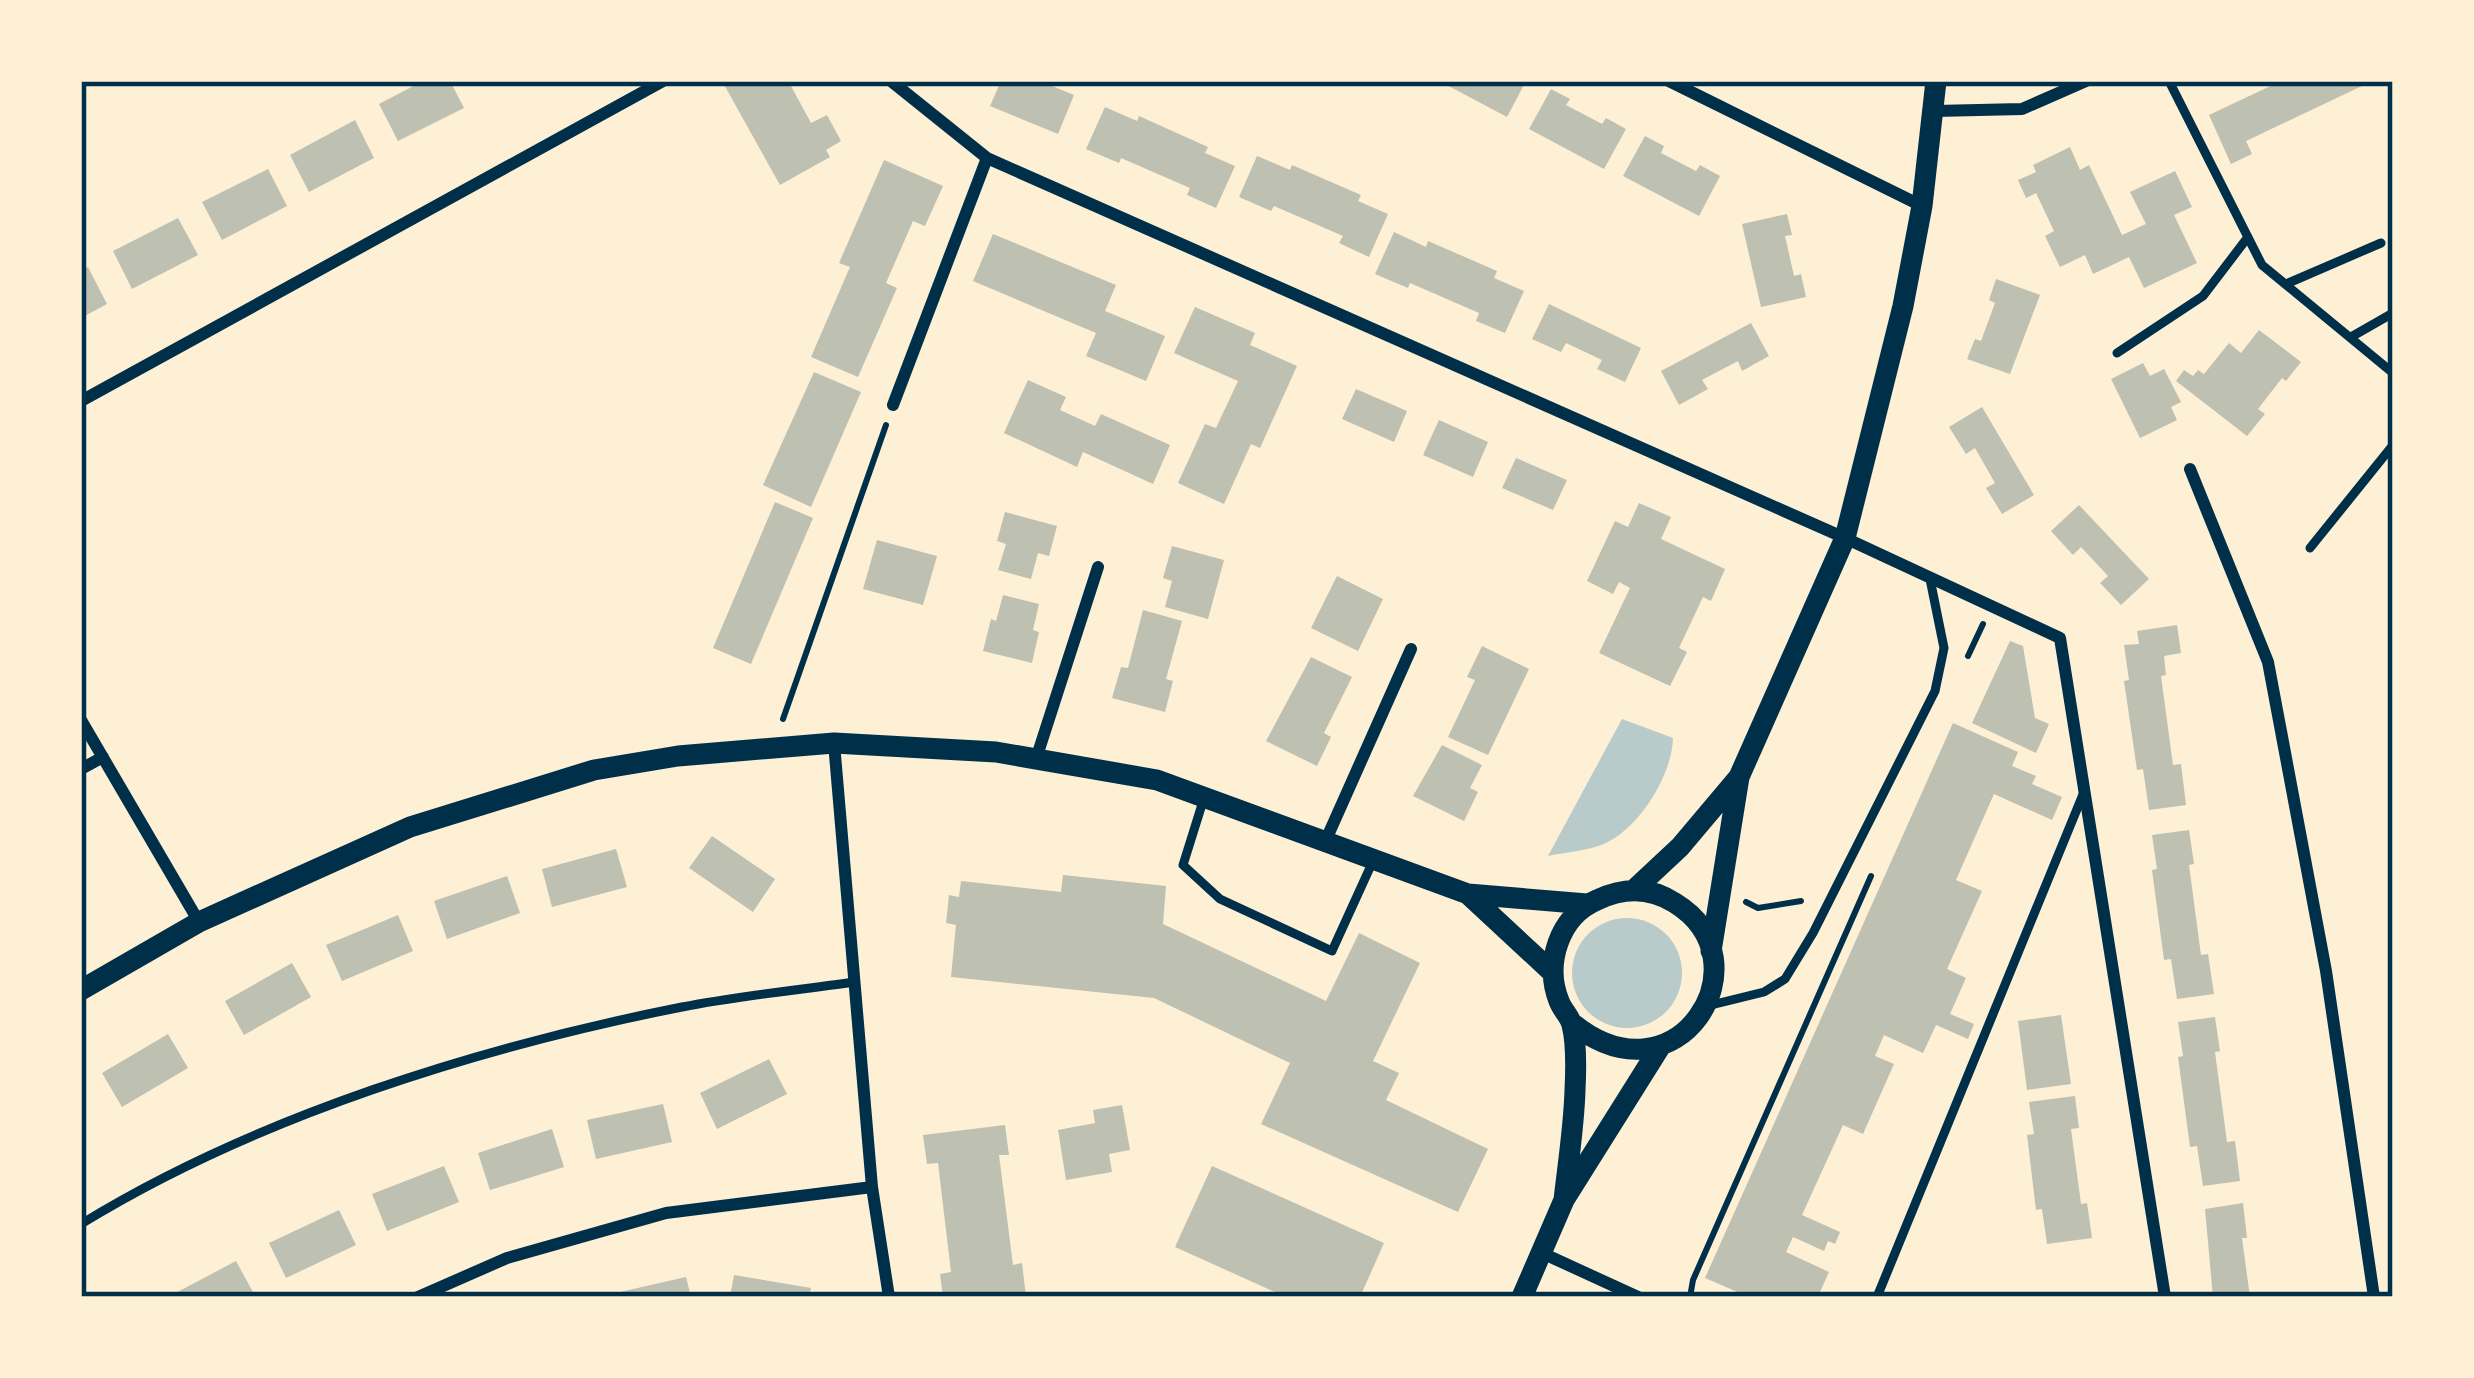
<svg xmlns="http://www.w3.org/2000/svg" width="2474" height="1378" font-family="'PT Sans',sans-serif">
  <rect width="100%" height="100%" fill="#fdf0d5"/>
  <path fill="#b9caca" d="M1622 719 1673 738C1672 775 1640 827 1606 843 1589 851 1566 852 1548 856Z
    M1572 973a55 55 0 1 1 110 0a55 55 0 1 1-110 0Z"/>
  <path fill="#bec0b2" d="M423 81H450L464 108 398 141 379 104Z
    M722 81H801L791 86 811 123 827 115 841 141 826 150 830 157 780 185Z
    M1001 81H1040L1074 95 1058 134 990 106Z
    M1439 81H1526L1507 117Z
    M2281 81H2360L2362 86 2246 141 2252 154 2231 164 2209 115Z
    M1551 89 1570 99 1566 105 1602 124 1606 118 1626 129 1604 169 1529 129Z
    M1105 107 1137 121 1139 116 1208 147 1205 153 1235 166 1216 208 1187 195 1190 188 1121 158 1119 163 1086 149Z
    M355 120 374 158 309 192 290 155Z
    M1645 136 1664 146 1661 153 1696 171 1700 165 1720 176 1699 216 1623 176Z
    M2070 147 2080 170 2089 165 2122 235 2146 224 2130 192 2175 171 2192 207 2174 215 2197 263 2144 288 2129 257 2093 274 2085 255 2060 267 2045 236 2054 231 2036 193 2026 198 2018 180 2036 172 2033 165Z
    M1257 156 1290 170 1292 165 1361 195 1358 201 1388 214 1369 257 1339 243 1343 236 1274 206 1271 211 1239 197Z
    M884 160 943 186 925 226 913 221 886 283 897 288 858 377 811 357 850 267 839 263Z
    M268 169 287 206 222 240 202 202Z
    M1787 214 1792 235 1785 236 1794 276 1801 274 1806 297 1761 307 1742 224Z
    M178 218 198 255 132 289 113 251Z
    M1394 232 1426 247 1428 241 1497 271 1494 278 1524 291 1505 333 1476 321 1479 313 1410 283 1408 288 1375 274Z
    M993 234 1116 285 1105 311 1165 336 1146 381 1086 356 1096 333 973 281Z
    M88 267 107 304 81 318V271Z
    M1996 279 2040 295 2010 374 1967 359 1975 339 1981 341 1995 303 1989 300Z
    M1549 304 1641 348 1625 382 1597 369 1602 360 1566 343 1561 352 1532 339Z
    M1195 307 1255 333 1250 345 1297 366 1260 448 1251 444 1224 504 1178 483 1205 424 1216 428 1238 381 1174 353Z
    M1751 323 1769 356 1742 371 1738 361 1702 380 1708 389 1679 405 1661 371Z
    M2259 330 2301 362 2286 381 2282 378 2258 409 2265 414 2247 436 2176 381 2184 370 2193 376 2198 370 2204 374 2229 343 2241 353Z
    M2143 363 2150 376 2164 369 2181 402 2171 407 2177 420 2140 438 2111 379Z
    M814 372 861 392 811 507 763 485Z
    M1028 380 1066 397 1060 410 1095 426 1101 414 1170 445 1153 484 1083 452 1077 467 1004 433Z
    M1356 389 1407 411 1394 442 1342 419Z
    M1982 407 2034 495 2002 514 1986 488 1995 483 1975 448 1966 454 1949 427Z
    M1439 420 1488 442 1473 477 1423 455Z
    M1516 458 1567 480 1553 510 1502 488Z
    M775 502 813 518 751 664 713 648Z
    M1639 503 1671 517 1661 539 1725 569 1711 601 1703 597 1679 648 1687 652 1670 686 1599 653 1630 588 1619 582 1613 594 1587 581 1615 521 1628 527Z
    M2079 505 2149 579 2121 605 2100 583 2108 576 2081 547 2073 555 2051 531Z
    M1005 512 1057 526 1049 556 1038 553 1031 579 998 570 1006 544 997 541Z
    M877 540 937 556 923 605 863 589Z
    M1172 546 1224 560 1208 619 1165 607 1172 581 1163 578Z
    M1337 576 1383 599 1358 651 1311 628Z
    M1003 595 1039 604 1033 630 1039 632 1032 663 983 651 991 619 996 621Z
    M1143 610 1182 621 1166 679 1173 681 1165 712 1112 698 1121 667 1128 668Z
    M2177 625 2181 653 2164 656 2166 675 2161 676 2173 765 2181 764 2186 805 2149 810 2143 769 2137 770 2124 681 2129 680 2124 645 2139 644 2137 631Z
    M2010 641 2023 646 2035 718 2049 724 2036 753 1972 723Z
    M1482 646 1529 669 1488 755 1448 737 1475 680 1467 677Z
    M1311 657 1352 677 1324 733 1331 737 1317 766 1266 741Z
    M1953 723 2018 752 2012 766 2036 776 2032 784 2062 797 2052 820 1994 794 1956 880 1982 891 1947 969 1966 978 1950 1014 1974 1024 1968 1039 1936 1025 1923 1053 1884 1035 1875 1056 1894 1064 1863 1134 1843 1125 1802 1215 1840 1232 1835 1244 1828 1241 1824 1251 1793 1237 1786 1252 1829 1272 1820 1292 1833 1297H1749L1705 1278Z
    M1442 745 1482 765 1470 788 1478 792 1464 821 1413 796Z
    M2189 830 2194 864 2189 865 2201 955 2208 954 2214 994 2177 999 2171 959 2164 960 2152 870 2157 869 2152 835Z
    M712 836 775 879 753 912 689 868Z
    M616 849 627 887 552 907 542 869Z
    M1063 875 1166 886 1163 924 1326 1001 1359 933 1420 963 1373 1061 1399 1073 1386 1100 1488 1149 1458 1212 1261 1124 1290 1063 1154 998 951 977 956 925 946 923 949 895 959 897 961 881 1061 892Z
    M507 876 520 913 447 939 434 901Z
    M398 915 413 951 342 981 326 945Z
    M292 963 311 997 244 1035 225 1001Z
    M2061 1015 2071 1084 2027 1090 2018 1021Z
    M2215 1017 2220 1051 2215 1052 2227 1142 2235 1141 2240 1181 2203 1186 2197 1146 2190 1147 2178 1057 2183 1056 2178 1022Z
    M168 1034 188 1068 122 1107 102 1073Z
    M769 1059 787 1094 717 1129 700 1093Z
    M2075 1096 2079 1128 2071 1129 2081 1204 2087 1203 2092 1238 2047 1244 2042 1209 2036 1210 2027 1135 2034 1134 2029 1102Z
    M663 1104 672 1142 596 1159 587 1120Z
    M1122 1105 1130 1150 1109 1154 1112 1172 1066 1180 1058 1130 1095 1123 1093 1110Z
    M1005 1125 1009 1155H999L1013 1265 1022 1263 1026 1297H943L940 1274 951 1272 938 1163 927 1164 923 1135Z
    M552 1129 564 1167 490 1190 478 1153Z
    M444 1166 459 1202 387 1231 372 1194Z
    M1212 1166 1384 1243 1360 1297H1286L1175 1247Z
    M2243 1203 2247 1238H2242L2250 1297H2213L2205 1209Z
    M339 1210 356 1245 286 1278 269 1243Z
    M236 1261 255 1296 252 1297H168Z
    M734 1275 811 1288 809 1297H730Z
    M686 1277 691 1297H607V1295Z"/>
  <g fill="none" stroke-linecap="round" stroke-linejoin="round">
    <path stroke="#003049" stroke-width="6" d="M1968 656 1983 624
      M783 719 886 425
      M1746 902 1758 908 1801 901
      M1690 1297 1693 1280 1871 876"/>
    <path stroke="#003049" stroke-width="9" d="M2169 81 2262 265 2393 373
      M2286 284 2381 243
      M2351 337 2393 313
      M2117 353 2203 296 2248 237
      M2310 548 2393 445
      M1204 798 1183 865 1220 899 1332 951 1373 861
      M1707 1006 1764 992 1785 979 1813 933 1935 691 1944 648 1930 579
      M81 1224C257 1116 480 1047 682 1007 739 996 797 990 855 982
      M1877 1297 2084 792"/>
    <path stroke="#003049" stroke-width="12" d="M891 81 987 158 1845 538 2060 638 2165 1297
      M1669 81 1922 206
      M1935 111 2022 109 2086 81
      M81 401 663 81
      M893 405 987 158
      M2190 469 2268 662 2326 971 2374 1297
      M81 720 199 922
      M834 743 872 1187 889 1297
      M1036 759 1098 567
      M81 769 103 757
      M1325 842 1411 649
      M1542 1253 1638 1297
      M418 1297 507 1258 666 1213 872 1187"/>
    <path stroke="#003049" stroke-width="21" d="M1635 889 1680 847 1739 777
      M1468 894 1552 972
      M1711 951 1739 777 1845 538 1903 306 1922 206 1936 81
      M81 990 199 922 410 827 594 770 678 756 834 743 996 752 1157 780 1468 894 1587 904
      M1564 1200C1568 1164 1574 1126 1575 1090 1576 1070 1577 1044 1572 1025 1570 1016 1562 1010 1559 1001 1544 964 1559 916 1597 900 1624 887 1650 887 1675 903 1769 961 1677 1109 1572 1023
      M1522 1297 1564 1200 1660 1047"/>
  </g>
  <rect width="2474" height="1378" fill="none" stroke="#fdf0d5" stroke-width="168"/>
  <rect x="84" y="84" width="2306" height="1210" fill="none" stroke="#003049" stroke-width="4.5"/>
</svg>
